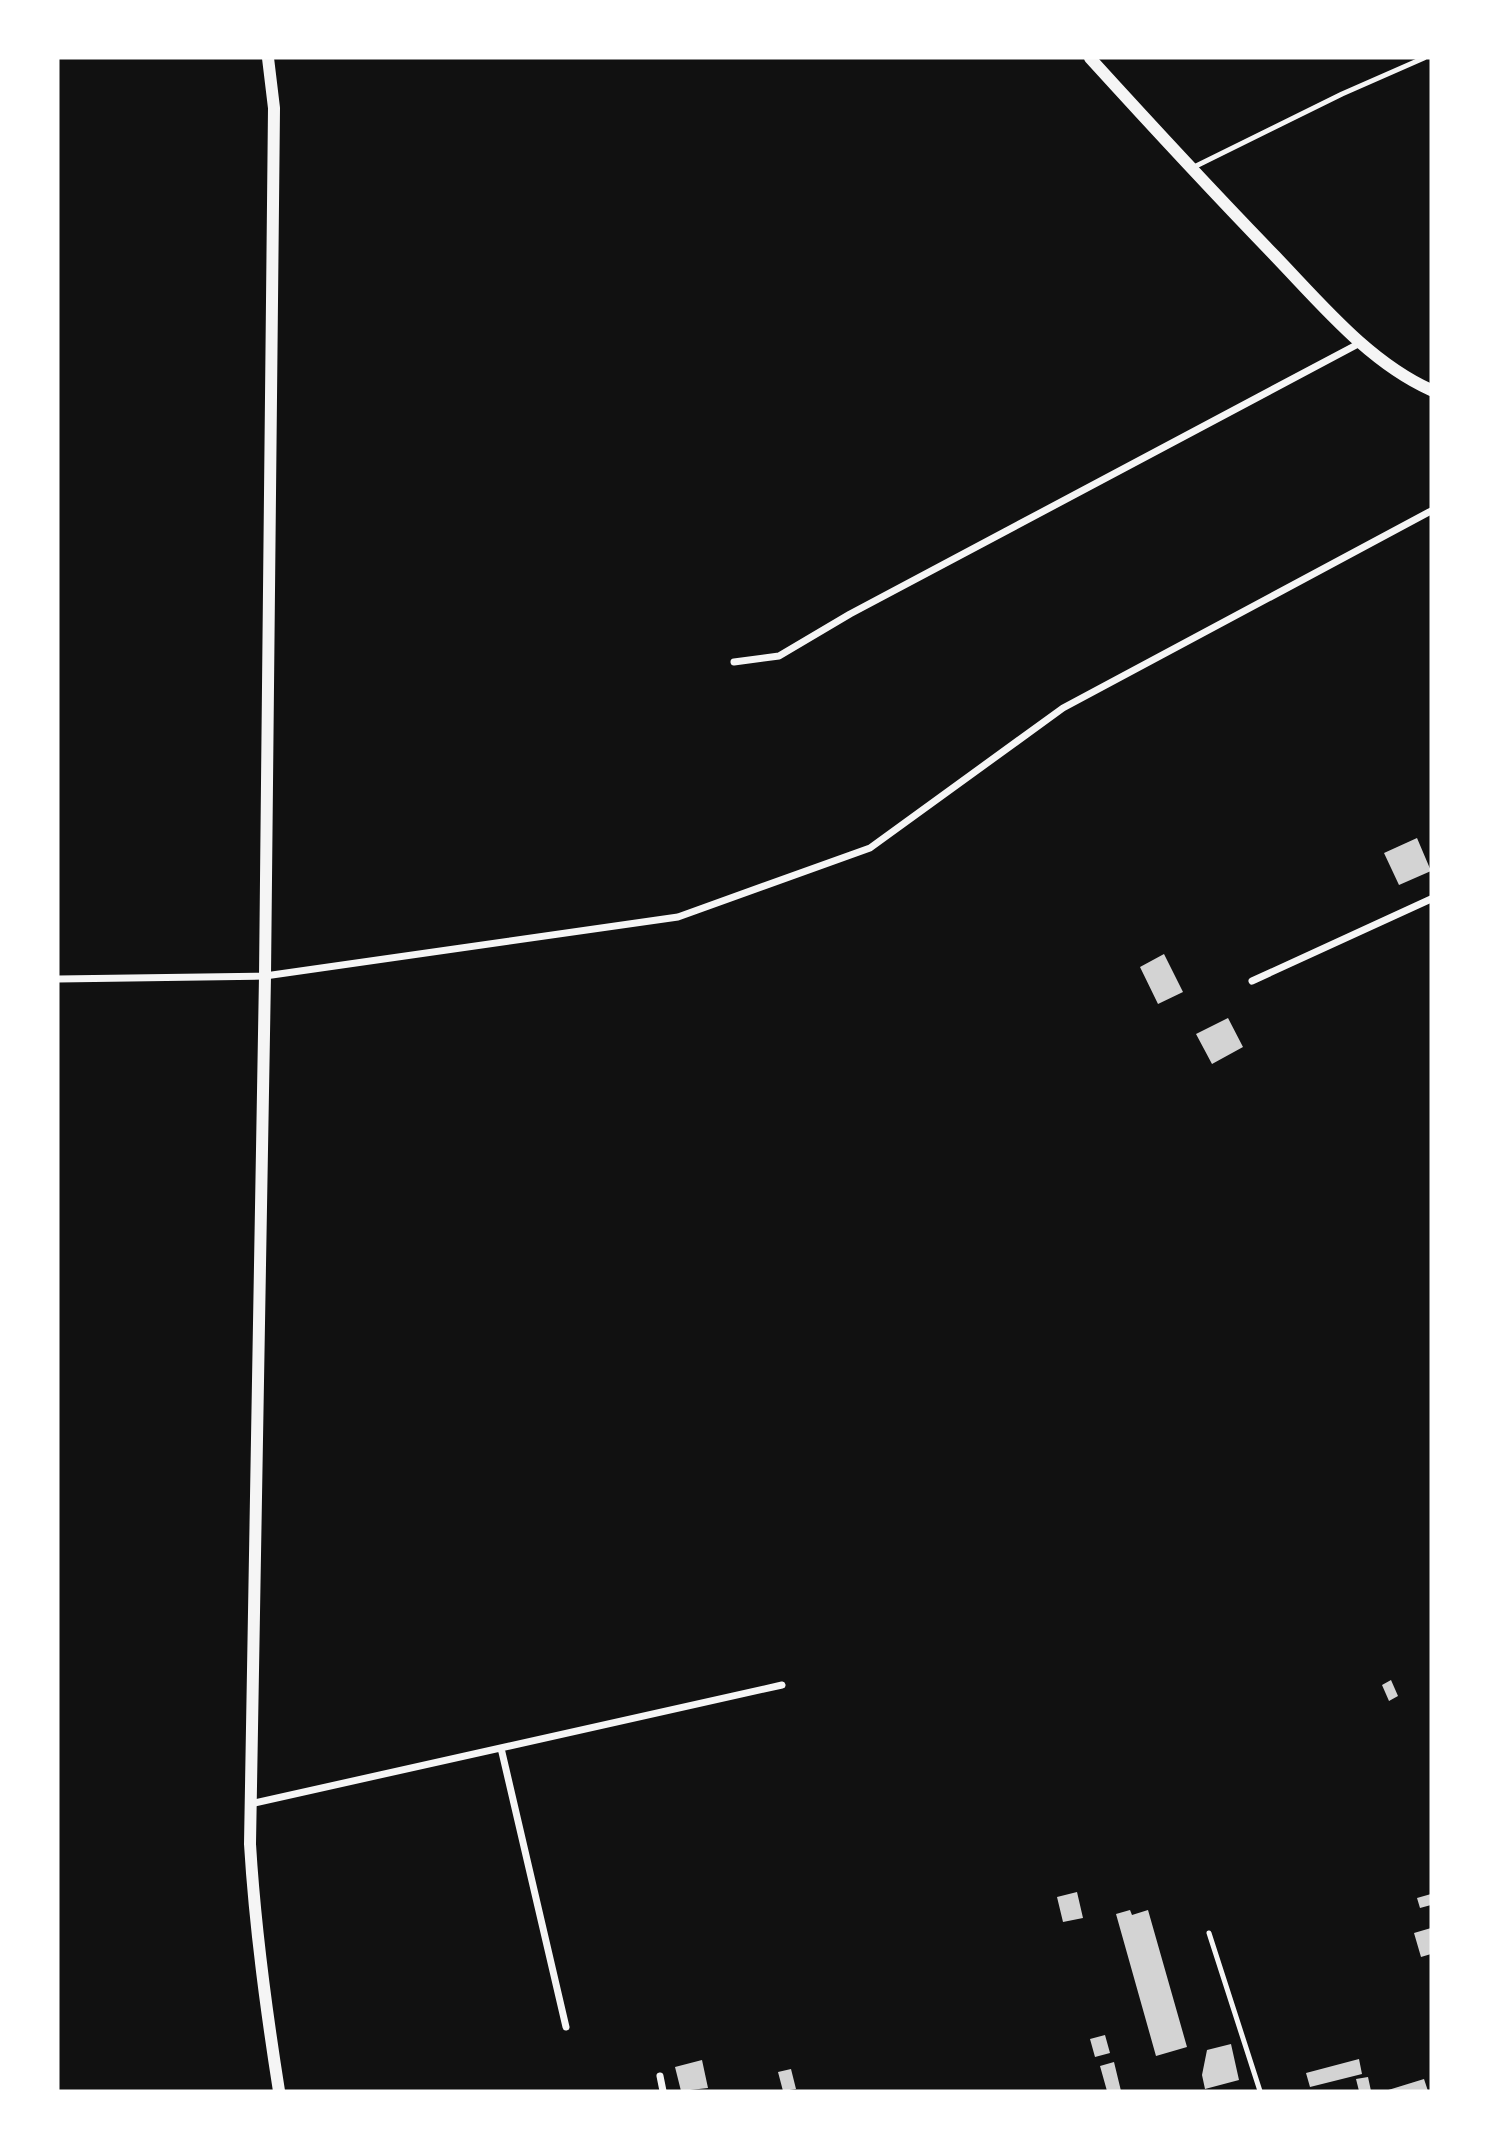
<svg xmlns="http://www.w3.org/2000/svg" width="1489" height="2149" font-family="Helvetica,sans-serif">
  <rect width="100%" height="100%" fill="#111"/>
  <path fill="#d3d3d3" d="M1417 838 1431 871 1399 885 1384 853Z
    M1164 954 1183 992 1158 1004 1140 967Z
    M1228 1018 1243 1047 1212 1064 1196 1034Z
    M1391 1680 1398 1696 1389 1701 1382 1685Z
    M1077 1892 1083 1918 1063 1922 1057 1897Z
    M1431 1894V1905L1420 1908 1417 1898Z
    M1130 1910 1132 1915 1148 1910 1187 2047 1156 2056 1116 1914Z
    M1431 1928V1954L1421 1957 1414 1933Z
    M1105 2035 1110 2053 1095 2057 1090 2039Z
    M1231 2044 1239 2080 1205 2089 1202 2075 1207 2050Z
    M1359 2059 1362 2074 1310 2087 1306 2073Z
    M702 2060 708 2088 681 2091 675 2067Z
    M1114 2062 1121 2091H1107L1100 2066Z
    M791 2069 796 2089 783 2091 778 2072Z
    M1368 2077 1371 2091H1359L1356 2079Z
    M1424 2079 1428 2091H1385Z"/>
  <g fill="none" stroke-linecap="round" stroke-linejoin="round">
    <path stroke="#f5f5f5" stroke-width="5" d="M1194 167 1342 94 1424 58
      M1209 1933 1260 2091"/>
    <path stroke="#f5f5f5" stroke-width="7" d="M734 662 779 656 850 614 1360 343
      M58 979 265 976 678 917 870 848 1063 708 1431 511
      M1252 981 1431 899
      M501 1748 566 2027
      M250 1804 782 1685
      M660 2076 663 2091"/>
    <path stroke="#f5f5f5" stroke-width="12" d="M268 58 274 108 265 976 250 1844C255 1928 266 2009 279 2091
      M1090 58C1151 125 1212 191 1275 256 1322 305 1369 362 1431 390"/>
  </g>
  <rect width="1489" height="2149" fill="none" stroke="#ffffff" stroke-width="119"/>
</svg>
